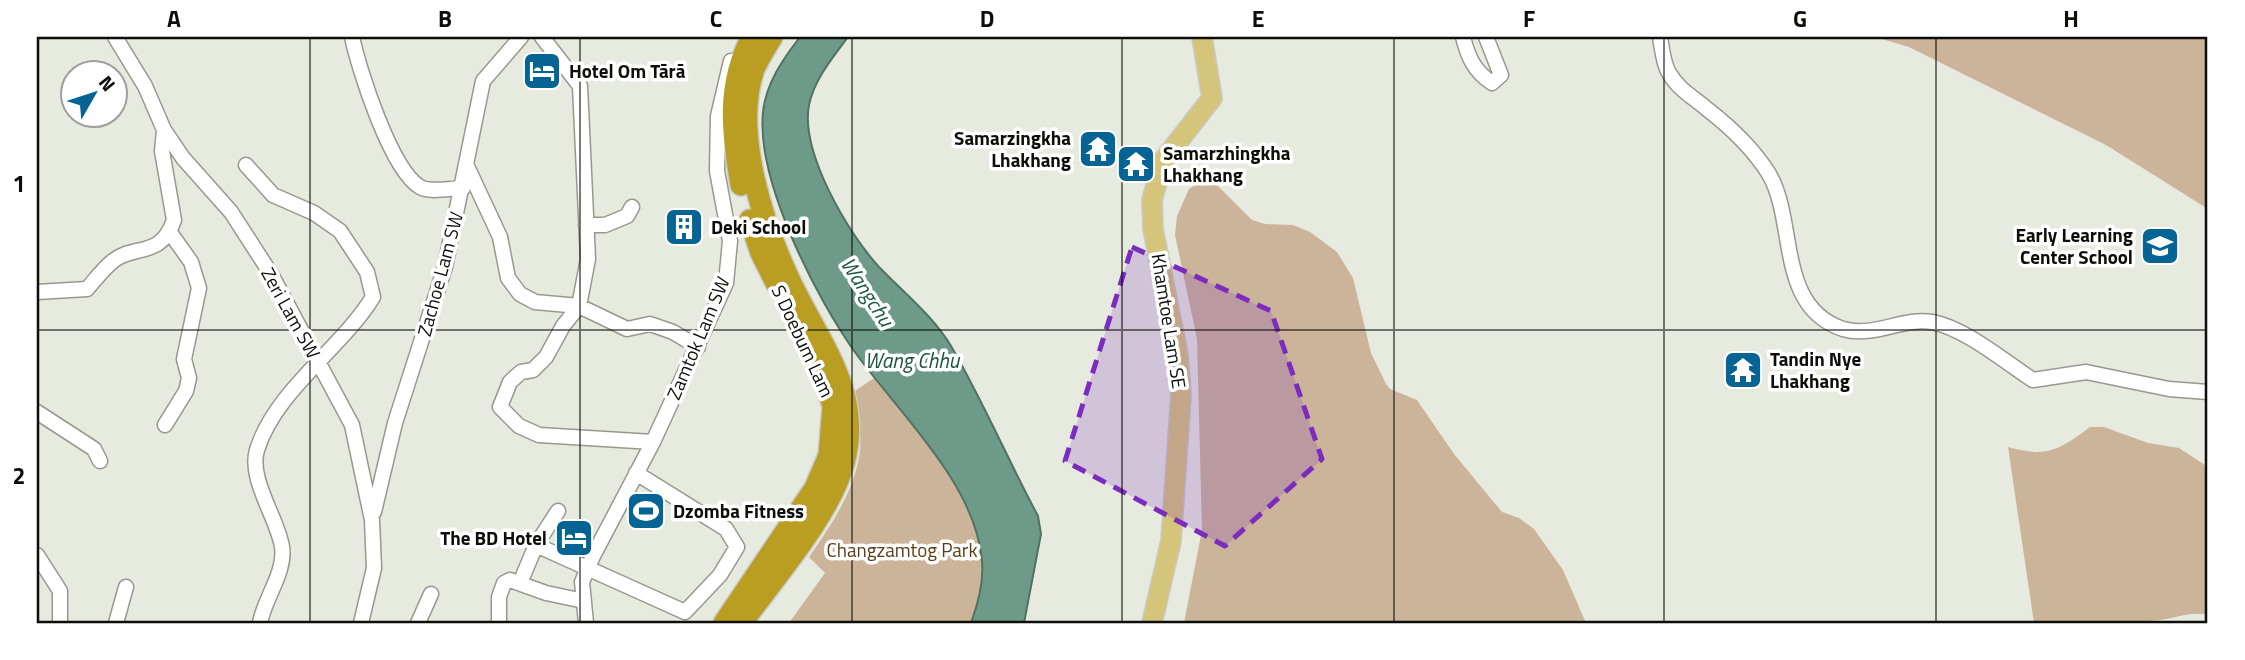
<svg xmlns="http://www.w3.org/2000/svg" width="2245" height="660" font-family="'Titillium Web',sans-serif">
  <rect width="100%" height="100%" fill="#e7eadf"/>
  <path fill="#cbb499" d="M1875 37H2208V209L2106 145 1909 47Z
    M1208 176 1252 220 1265 224 1293 225 1310 232 1337 252 1353 278 1371 353 1386 384 1390 389 1417 400 1454 454 1502 512 1519 518 1534 529 1563 570 1586 623H1184L1202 530 1197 339 1175 235 1177 216 1189 189Z
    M874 378C915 427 975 495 982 561 984 581 978 604 971 623H789L825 573 809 557C831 525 855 491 860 451 862 432 856 410 855 391Z
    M2090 427H2104L2148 443 2179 448 2208 467V615C2191 611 2177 618 2160 620 2119 625 2076 623 2034 623L2008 447C2047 458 2059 450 2090 427Z"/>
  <path fill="#6e9b89" stroke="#517163" stroke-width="2" d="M800 37H848C833 57 814 80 809 105 800 152 848 233 879 267 903 292 933 316 951 346 983 401 1008 460 1038 516L1041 534 1024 623H971C978 604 984 582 982 561 976 485 900 414 857 355 817 300 756 181 763 112 766 83 783 59 800 37Z"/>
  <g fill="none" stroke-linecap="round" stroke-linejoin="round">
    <g stroke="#97998f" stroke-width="17">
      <path id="minor" d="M115 37 145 86 164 130 183 158 231 212 271 274 352 425 372 520 374 568 361 623
        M352 37C359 70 391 170 420 187 430 193 451 188 463 188
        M542 37 580 86 588 259 579 306 563 326 546 357 533 370 521 372 510 382 500 407 519 426 539 435 653 442
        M1463 37C1468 57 1474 71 1492 83L1501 75 1486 37
        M1660 37C1662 48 1663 63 1669 73 1678 89 1693 97 1707 109 1729 126 1754 150 1769 174 1797 222 1776 307 1843 329 1874 338 1903 317 1932 322 1965 328 2005 362 2033 380L2086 372 2169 389 2208 392
        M466 164 500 237 508 278 520 294 535 302 579 306 627 329 650 324 673 332 698 347
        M246 165 273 195 314 213 340 231 367 272 373 297C341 349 275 391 257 450 248 479 278 519 282 547 286 572 264 599 260 623
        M586 225H605L627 216 632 207
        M37 292 87 289C95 280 103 269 113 261 133 244 161 259 174 220L162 151 164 130
        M37 412 94 449 100 461
        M165 425 186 391 189 378 184 359 199 288 191 262 169 231
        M374 512 395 423 445 267 483 81 521 37
        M536 545 685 612 720 575 737 547 726 529 636 473
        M37 555 60 591V623
        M520 583 536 545 558 511
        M116 623 126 587
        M418 623 431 594
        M499 623V597L504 583 510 580 546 593 584 601
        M586 623 582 582 593 556 653 442 726 283 730 241 717 171 718 116 731 61"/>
    </g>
    <g stroke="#cacac9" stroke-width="22">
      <path id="major" d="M1152 623 1171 541 1181 395 1178 355 1153 229 1152 200 1163 161 1212 98 1202 37"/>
    </g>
    <g stroke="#cacac9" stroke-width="24">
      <path id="highway" d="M741 185C732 133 726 85 752 37
        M750 220 761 253 776 283
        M724 623 815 488 829 455 833 406 822 372 807 343
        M742 623C774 578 830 515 844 463 863 394 820 343 792 285 764 227 732 133 754 69 759 58 766 47 772 37"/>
    </g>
    <use href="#minor" stroke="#fff" stroke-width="14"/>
    <use href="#major" stroke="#d5c57a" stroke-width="19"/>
    <use href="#highway" stroke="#b99e21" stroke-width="21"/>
  </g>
  <path fill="#7b2cbf" fill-opacity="0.2" stroke="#7b2cbf" stroke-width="5" stroke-dasharray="14 9" stroke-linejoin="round" d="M1132 247 1271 311 1322 459 1225 546 1065 461Z"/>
  <path fill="none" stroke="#0d0e0a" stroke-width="2" stroke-opacity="0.55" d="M310 37V623M580 37V623M852 37V623M1122 37V623M1394 37V623M1664 37V623M1936 37V623M37 330H2208"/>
  <defs>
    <g id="hotel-square" transform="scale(2.0125)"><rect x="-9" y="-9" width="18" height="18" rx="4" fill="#056494" stroke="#fff"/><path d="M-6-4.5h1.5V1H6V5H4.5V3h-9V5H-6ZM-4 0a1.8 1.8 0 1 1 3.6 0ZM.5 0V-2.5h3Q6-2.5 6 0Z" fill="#fff"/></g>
    <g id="temple-square" transform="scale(2.0125)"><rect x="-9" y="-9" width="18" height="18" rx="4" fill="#056494" stroke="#fff"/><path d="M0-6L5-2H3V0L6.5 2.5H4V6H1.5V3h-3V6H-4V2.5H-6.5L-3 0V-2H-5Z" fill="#fff"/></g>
    <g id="building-square" transform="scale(2.0125)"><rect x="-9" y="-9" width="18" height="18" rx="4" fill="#056494" stroke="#fff"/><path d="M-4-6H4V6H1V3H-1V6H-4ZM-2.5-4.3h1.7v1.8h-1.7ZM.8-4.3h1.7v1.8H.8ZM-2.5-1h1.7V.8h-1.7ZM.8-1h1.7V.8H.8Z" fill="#fff"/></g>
    <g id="school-square" transform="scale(2.0125)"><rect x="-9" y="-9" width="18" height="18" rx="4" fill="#056494" stroke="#fff"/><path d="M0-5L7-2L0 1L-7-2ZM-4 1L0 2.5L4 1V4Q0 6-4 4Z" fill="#fff"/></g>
    <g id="stadium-square" transform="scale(2.0125)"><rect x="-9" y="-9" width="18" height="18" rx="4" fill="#056494" stroke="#fff"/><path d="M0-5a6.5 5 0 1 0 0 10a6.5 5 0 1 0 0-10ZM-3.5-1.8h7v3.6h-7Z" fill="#fff"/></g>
  </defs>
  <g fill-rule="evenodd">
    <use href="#hotel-square" x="542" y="71"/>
    <use href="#temple-square" x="1098" y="149"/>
    <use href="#temple-square" x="1136" y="164"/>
    <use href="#building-square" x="684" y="227"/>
    <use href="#school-square" x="2160" y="246"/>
    <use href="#temple-square" x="1743" y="370"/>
    <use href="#stadium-square" x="646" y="511"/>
    <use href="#hotel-square" x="574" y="538"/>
  </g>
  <g text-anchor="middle" stroke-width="7" stroke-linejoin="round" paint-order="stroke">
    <g font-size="19" font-weight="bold" fill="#0d0e0a" stroke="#fff" text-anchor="start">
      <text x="569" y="78">Hotel Om Tārā</text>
      <text x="1071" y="145" text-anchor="end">Samarzingkha<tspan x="1071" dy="22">Lhakhang</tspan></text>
      <text x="1163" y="160">Samarzhingkha<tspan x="1163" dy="22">Lhakhang</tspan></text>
      <text x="711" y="234">Deki School</text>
      <text x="2133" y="242" text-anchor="end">Early Learning<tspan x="2133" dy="22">Center School</tspan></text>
      <text x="1770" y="366">Tandin Nye<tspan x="1770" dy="22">Lhakhang</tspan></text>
      <text x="673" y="518">Dzomba Fitness</text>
      <text x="547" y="545" text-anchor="end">The BD Hotel</text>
    </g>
    <g font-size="19" fill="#0d0e0a" stroke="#fff">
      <text transform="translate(440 274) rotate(-75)" y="7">Zachoe Lam SW</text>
      <text transform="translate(291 313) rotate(61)" y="7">Zeri Lam SW</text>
      <text transform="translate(1169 321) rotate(81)" y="7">Khamtoe Lam SE</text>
      <text transform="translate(698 338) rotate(-67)" y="7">Zamtok Lam SW</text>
      <text transform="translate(803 341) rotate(65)" y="7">S Doebum Lam</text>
    </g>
    <g font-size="19" fill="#593c14" stroke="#fff">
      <text x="902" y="557">Changzamtog Park</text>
    </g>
    <g font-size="21" font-style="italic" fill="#195340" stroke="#fff">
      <text transform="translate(867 292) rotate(57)" y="7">Wangchu</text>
      <text x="912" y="368">Wang Chhu</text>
    </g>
  </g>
  <rect width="2245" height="660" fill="none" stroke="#ffffff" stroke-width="77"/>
  <g transform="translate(94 94) rotate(51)"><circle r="33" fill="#ffffff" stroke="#9e9f9d" stroke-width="2"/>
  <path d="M0-5L12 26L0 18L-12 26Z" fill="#056494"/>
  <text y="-10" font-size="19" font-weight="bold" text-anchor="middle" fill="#0d0e0a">N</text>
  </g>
  <rect x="38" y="38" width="2168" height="584" fill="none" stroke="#0d0e0a" stroke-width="2.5"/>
  <g font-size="23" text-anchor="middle" font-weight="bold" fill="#0d0e0a">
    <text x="174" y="27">A</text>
    <text x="445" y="27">B</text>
    <text x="716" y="27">C</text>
    <text x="987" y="27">D</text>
    <text x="1258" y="27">E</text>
    <text x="1529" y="27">F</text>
    <text x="1800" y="27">G</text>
    <text x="2071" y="27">H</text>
    <text x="19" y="192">1</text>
    <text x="19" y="484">2</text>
  </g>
</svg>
